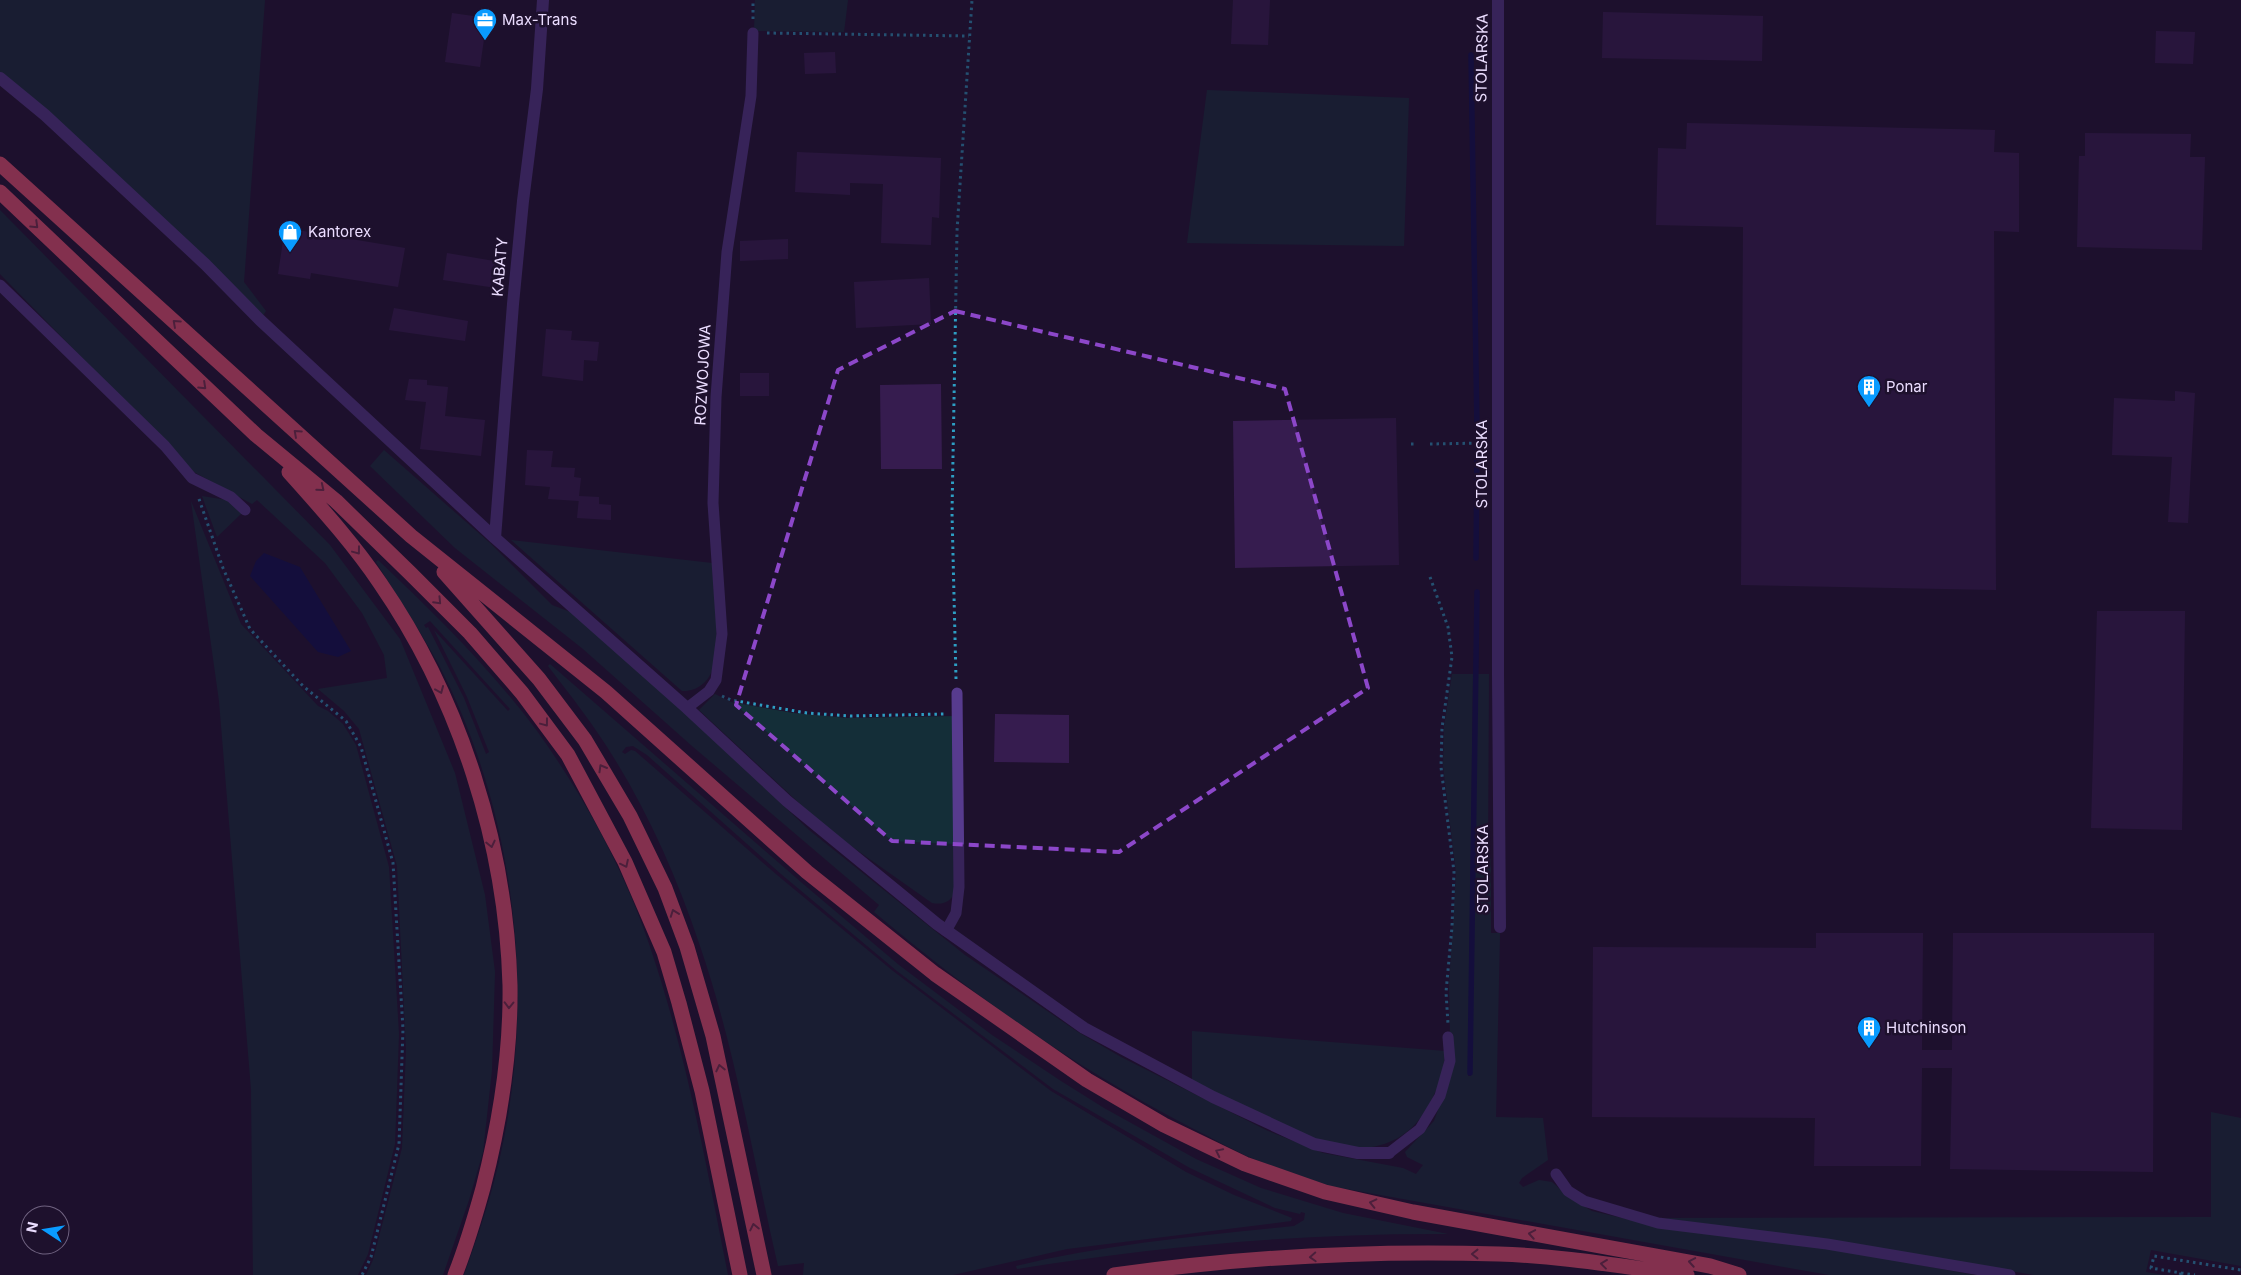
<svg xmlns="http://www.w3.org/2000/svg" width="2241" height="1275" font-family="Inter,sans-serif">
  <rect width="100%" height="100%" fill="#1e112d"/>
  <path fill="#142e38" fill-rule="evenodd" d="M0 0H265L244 282 266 311 260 320 0 78Z
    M755 0H848L844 32 754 31Z
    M1207 90 1409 98 1404 246 1187 243Z
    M0 210 330 545 400 639 455 773 485 895 495 972 492 1070 483 1152 469 1200 443 1275H366L373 1260 402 1148 406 1050 397 866 359 729 344 711 318 689 387 678 384 655 362 613 325 563 257 500 252 504 194 472 0 274Z
    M384 450 490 543 552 605 578 615 625 656 809 830 965 955 1078 1032 1121 1057 1268 1131 1323 1153 1403 1168 1416 1174 1423 1165 1407 1157 1405 1152 1434 1121 1443 1096 1450 1036 1449 985 1456 873 1443 766 1444 727 1452 674H1473L1468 1076H1471L1477 674H1489L1488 850 1491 861V933H1500L1496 1117 1543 1118 1548 1160 1522 1178 1519 1183 1523 1187 1539 1180 1552 1182 1570 1198 1592 1211 1674 1230 1828 1248 1974 1275H1829L1330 1186C1305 1177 1279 1169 1254 1159 1232 1150 1211 1137 1190 1127 1076 1068 971 994 874 912L879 905 692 746 583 649 455 548 370 466Z
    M202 496 227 500 242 513 217 537Z
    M191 501 241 624 318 706 328 711 343 724 356 745 389 867 399 1034 395 1144 368 1254 358 1275H253L251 1089 219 701Z
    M511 540 712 563C713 592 721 641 713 668 709 682 696 692 682 691Z
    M378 560C435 614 490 668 537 731 583 795 624 869 649 944 686 1052 706 1164 728 1275H464C479 1233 493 1192 502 1148 536 989 514 810 439 665 420 630 397 596 376 562ZM430 621 510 709 508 711 434 630 467 697 489 752 486 754 464 698 428 627 426 628 424 625Z
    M550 664 802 883 899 965 992 1035 1061 1081 1104 1108 1196 1159 1261 1188 1343 1213 1448 1234C1303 1233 1160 1246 1017 1269L1016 1266C1107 1244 1201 1236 1294 1226L1304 1220 1305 1213 1301 1212 1300 1214 1275 1208 1190 1168 1053 1089 897 971 781 874 647 755 633 746 626 747 622 752 625 754 631 750 635 751 777 875 893 971 1051 1091 1186 1172 1234 1195 1292 1218 1291 1221 1067 1249 953 1275H803L804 1263 778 1266C753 1158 735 1047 699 943 678 880 649 814 614 758 594 725 571 696 548 666Z
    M715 694 731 702 794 713 848 718 954 716 956 890C951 902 944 905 932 903L827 829 699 710Z
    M1192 1031 1445 1051C1444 1075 1436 1095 1423 1114 1399 1151 1353 1155 1314 1141 1297 1135 1280 1124 1263 1116 1239 1105 1216 1093 1192 1081Z
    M2211 1112 2241 1118V1266L2151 1250 2146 1272 2164 1275H2034L1839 1242 1663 1218 2211 1217Z"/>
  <path fill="#090d4e" d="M264 553 300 567 351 651 338 657 318 652 250 576 256 561Z"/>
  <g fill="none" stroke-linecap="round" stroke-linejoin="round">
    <path stroke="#090d4e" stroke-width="5.5" d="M1471 55 1477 430
      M1476 558 1477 450
      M1470 1073 1477 592"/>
  </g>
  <path fill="#361c4f" d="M1233 0H1270L1268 45 1231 44Z
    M1603 12 1763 16 1762 61 1602 58Z
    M452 13 487 18 480 67 445 62Z
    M2156 31 2195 32 2193 64 2155 63Z
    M835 52 836 73 805 74 804 53Z
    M1687 123 1995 130 1994 152 2019 153V232L1994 231 1996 590 1741 585 1743 227 1656 225 1658 148 1686 149Z
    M2085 133 2191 134 2190 157H2205L2202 250 2077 247 2079 156H2085Z
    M797 152 941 158 939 218 932 217 931 245 881 243 883 184 850 183V195L795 192Z
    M285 228 405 248 398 287 311 273 310 279 278 274Z
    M788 239V259L740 261V241Z
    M447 253 500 262 496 288 443 280Z
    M929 278 931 324 856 328 854 282Z
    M394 308 468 321 465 341 389 330Z
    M546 329 572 331 571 340 599 342 597 361 584 360 583 381 542 376Z
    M740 373H769V396H740Z
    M409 379 427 380V385L448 387 445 416 485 420 481 456 420 449 426 402 405 400Z
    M941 384 942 469H881L880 385Z
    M2175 391 2195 393 2188 523 2168 522 2172 457 2112 455 2114 398 2175 401Z
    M1396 418 1399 565 1235 568 1233 421Z
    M527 450 553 451 551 467 575 468 574 477 581 478 579 496 599 497V504L611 505V520L577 518 579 498V501L548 499 550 487 525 485Z
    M2097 611H2185L2182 830 2091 828Z
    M995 714 1069 715V763L994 762Z
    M1816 933H1923L1922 1050H1952L1953 933H2154L2153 1172 1950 1169 1952 1068H1922L1921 1166H1814L1815 1118 1592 1117 1593 947 1816 948Z"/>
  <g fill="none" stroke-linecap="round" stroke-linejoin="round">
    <path stroke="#2d9ec3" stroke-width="3" stroke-dasharray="2.5 4" stroke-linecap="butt" d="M753 19V0
      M767 33 969 36
      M1411 444H1415
      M1430 444 1483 443
      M199 499 223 568 250 629 303 686 346 721 361 747 393 863 403 1029 399 1144 371 1257 362 1275
      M1430 577 1448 627 1452 657 1442 728 1441 767 1454 872 1452 927 1446 992 1448 1024
      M956 679 952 513 957 231 972 0
      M722 696 731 700 807 713 850 716 944 714
      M2181 1273 2195 1275
      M2180 1275 2181 1273 2151 1268 2154 1256 2241 1270"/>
    <path stroke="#573b8e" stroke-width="11" d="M0 285 165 446 192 478 231 497 245 510
      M687 708 709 691 716 680 722 634 713 503 716 397 727 252 751 96 753 33
      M946 931 956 913 959 887 957 693
      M1389 1153 1420 1129 1440 1096 1450 1061 1448 1037
      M1556 1174 1568 1191 1584 1201 1658 1223 1827 1244 2010 1275"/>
    <path stroke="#573b8e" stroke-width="12" d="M1498 0V674L1500 927
      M0 78 45 115 205 264 260 320 495 538 687 708 787 801 937 924 1084 1028 1213 1097 1314 1144 1358 1153H1389
      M495 538 513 304 523 201 537 89 543 0"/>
    <path stroke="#ff5875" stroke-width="15" d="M0 164 411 536 606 692 807 872 935 974 1087 1080 1164 1125 1245 1164 1325 1192 1413 1212 1710 1266 1739 1275
      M0 192 256 435 336 501 410 573 470 633 522 693 568 755 625 862 664 952 679 1003 702 1091 740 1275
      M289 472C321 508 353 543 380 583 460 699 506 844 510 985 511 1053 500 1122 483 1188 475 1217 466 1247 455 1275
      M444 572 539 679 585 740 630 816 665 888 687 947 713 1036 764 1275
      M1114 1275C1241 1257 1371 1250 1499 1254 1562 1256 1625 1267 1687 1275"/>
  </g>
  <defs><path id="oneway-chevron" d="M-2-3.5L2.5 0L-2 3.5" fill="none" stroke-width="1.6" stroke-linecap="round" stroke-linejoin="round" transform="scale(1.25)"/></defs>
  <g stroke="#83314d">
    <use href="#oneway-chevron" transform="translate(35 225) rotate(44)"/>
    <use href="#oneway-chevron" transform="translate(176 323) rotate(-138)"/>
    <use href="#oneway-chevron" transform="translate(203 386) rotate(43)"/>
    <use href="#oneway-chevron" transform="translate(297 433) rotate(-138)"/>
    <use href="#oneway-chevron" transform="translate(321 488) rotate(39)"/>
    <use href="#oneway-chevron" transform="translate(357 551) rotate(53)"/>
    <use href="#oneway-chevron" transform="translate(438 601) rotate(46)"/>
    <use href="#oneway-chevron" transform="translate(440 690) rotate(67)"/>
    <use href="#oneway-chevron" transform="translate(545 723) rotate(53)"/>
    <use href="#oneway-chevron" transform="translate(602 768) rotate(-120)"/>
    <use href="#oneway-chevron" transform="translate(491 844) rotate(77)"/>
    <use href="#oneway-chevron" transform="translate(625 864) rotate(64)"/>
    <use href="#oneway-chevron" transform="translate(674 913) rotate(-110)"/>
    <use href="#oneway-chevron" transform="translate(509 1005) rotate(91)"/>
    <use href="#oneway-chevron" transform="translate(720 1068) rotate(-103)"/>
    <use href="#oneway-chevron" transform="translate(1219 1152) rotate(-154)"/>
    <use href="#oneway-chevron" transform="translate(1373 1203) rotate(-167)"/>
    <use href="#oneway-chevron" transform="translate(754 1227) rotate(-102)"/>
    <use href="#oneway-chevron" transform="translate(1532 1234) rotate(-170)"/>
    <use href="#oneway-chevron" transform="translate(1475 1254) rotate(-180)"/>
    <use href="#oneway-chevron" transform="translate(1313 1257) rotate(177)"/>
    <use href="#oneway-chevron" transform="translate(1692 1262) rotate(-170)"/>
    <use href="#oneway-chevron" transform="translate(1604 1264) rotate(-173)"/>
  </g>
  <path d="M0 0H2241V1275H0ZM955 311 1285 389 1368 688 1119 852 892 841 736 705 838 370Z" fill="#1e112d" fill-opacity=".55" fill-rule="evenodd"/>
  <path fill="none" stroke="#8c47c9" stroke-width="4" stroke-dasharray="10 6" stroke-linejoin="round" d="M955 311 1285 389 1368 688 1119 852 892 841 736 705 838 370Z"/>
  <defs>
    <g id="office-pin" transform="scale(1.25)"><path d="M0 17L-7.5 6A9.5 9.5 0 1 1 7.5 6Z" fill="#099bff" stroke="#1e112d"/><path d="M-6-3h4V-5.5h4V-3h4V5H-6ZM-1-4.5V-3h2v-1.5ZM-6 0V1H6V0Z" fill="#fff"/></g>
    <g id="shop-pin" transform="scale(1.25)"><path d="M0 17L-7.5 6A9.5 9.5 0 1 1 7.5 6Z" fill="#099bff" stroke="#1e112d"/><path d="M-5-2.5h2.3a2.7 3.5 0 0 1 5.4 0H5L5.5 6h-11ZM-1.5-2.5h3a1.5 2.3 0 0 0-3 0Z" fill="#fff"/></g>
    <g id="building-pin" transform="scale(1.25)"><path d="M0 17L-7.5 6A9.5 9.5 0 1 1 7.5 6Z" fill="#099bff" stroke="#1e112d"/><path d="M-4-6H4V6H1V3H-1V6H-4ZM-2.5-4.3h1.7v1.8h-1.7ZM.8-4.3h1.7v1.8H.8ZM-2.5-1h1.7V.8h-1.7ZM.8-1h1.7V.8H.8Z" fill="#fff"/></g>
  </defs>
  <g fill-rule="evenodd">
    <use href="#office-pin" x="485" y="20"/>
    <use href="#shop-pin" x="290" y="232"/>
    <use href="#building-pin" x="1869" y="387"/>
    <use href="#building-pin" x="1869" y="1028"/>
  </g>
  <g text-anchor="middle" stroke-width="5" stroke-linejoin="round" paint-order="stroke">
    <g font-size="15" fill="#ebddff" stroke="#1e112d" text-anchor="start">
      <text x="502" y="25">Max-Trans</text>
      <text x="308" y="237">Kantorex</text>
      <text x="1886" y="392">Ponar</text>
      <text x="1886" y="1033">Hutchinson</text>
    </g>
    <g font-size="15" fill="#ebddff" stroke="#1e112d">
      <text transform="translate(1482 58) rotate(-89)" y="5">STOLARSKA</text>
      <text transform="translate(500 267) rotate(-85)" y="5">KABATY</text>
      <text transform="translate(703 375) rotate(-87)" y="5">ROZWOJOWA</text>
      <text transform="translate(1482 464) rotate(-90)" y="5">STOLARSKA</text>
      <text transform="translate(1483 869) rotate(-90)" y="5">STOLARSKA</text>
    </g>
  </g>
  <g transform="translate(45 1230) rotate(282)"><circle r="24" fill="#1e112d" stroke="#706381"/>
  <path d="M0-4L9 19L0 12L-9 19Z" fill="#099bff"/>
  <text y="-8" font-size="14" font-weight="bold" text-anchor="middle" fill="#ebddff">N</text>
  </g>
</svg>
